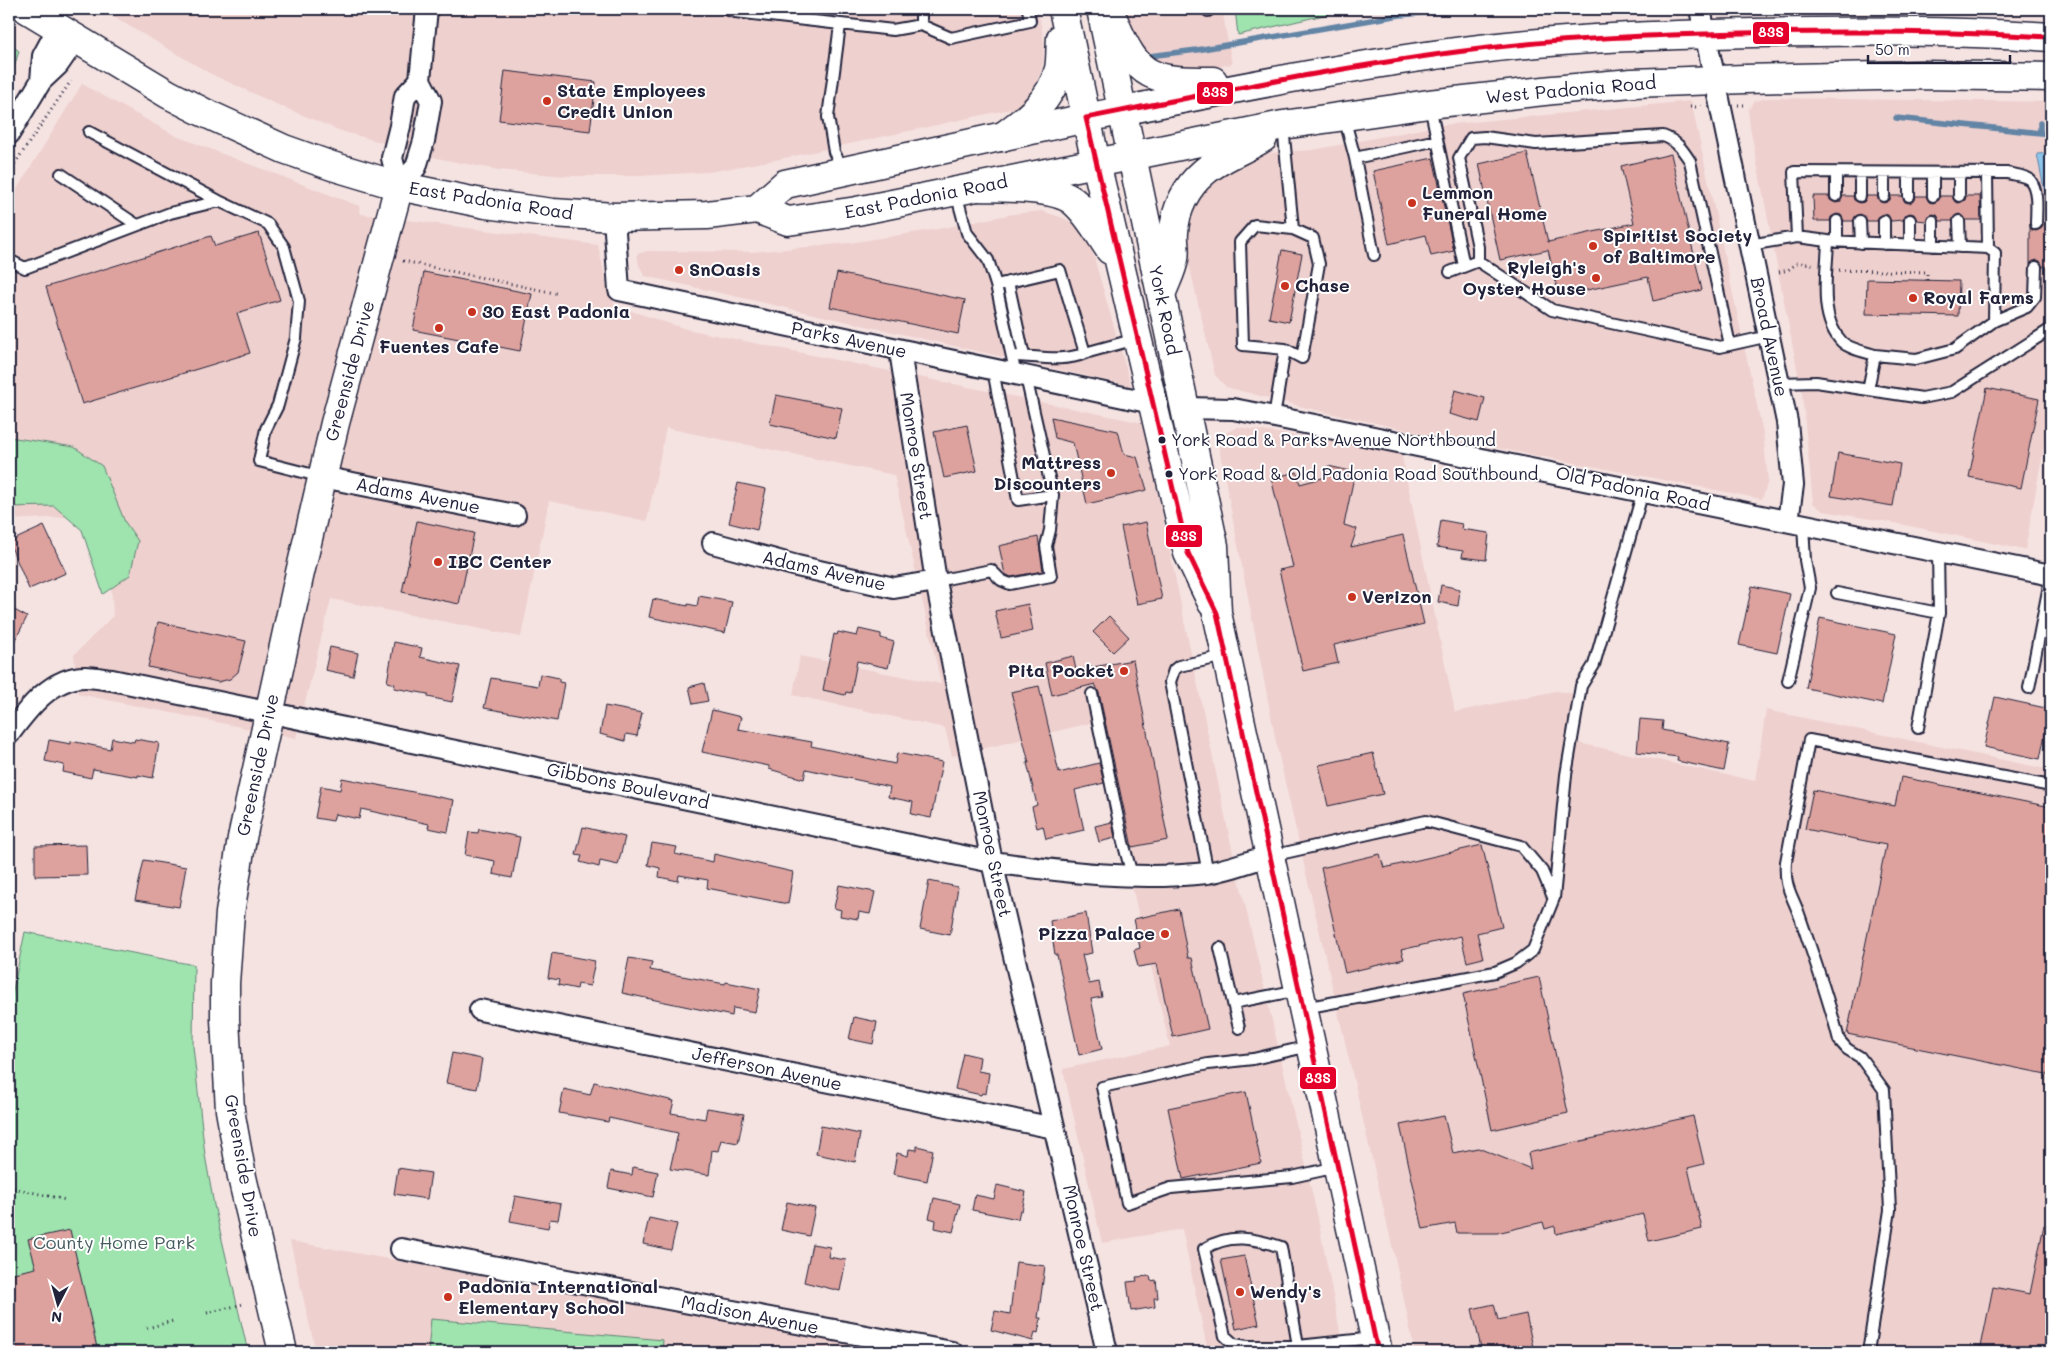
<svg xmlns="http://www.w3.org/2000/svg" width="2060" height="1361" font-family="Mali,sans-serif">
  <rect width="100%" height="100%" fill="#f5e3e2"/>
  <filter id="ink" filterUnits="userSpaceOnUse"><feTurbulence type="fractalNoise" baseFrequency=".02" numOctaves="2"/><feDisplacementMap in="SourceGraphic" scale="10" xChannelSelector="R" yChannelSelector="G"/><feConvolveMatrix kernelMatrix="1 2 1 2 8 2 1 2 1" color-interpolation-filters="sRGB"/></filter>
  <g filter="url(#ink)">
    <path fill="#eed0ce" d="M100 9H1038L1044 42 1043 63 1039 78 1030 94 1015 108 780 159 709 172 638 176H565L498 170 441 159 341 131 278 105 211 74Z
      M1126 9H1222L1232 64 1179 75 1137 49Z
      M82 84 176 136 359 206 361 214 598 245 608 292 616 306 686 329 1143 423 1230 840 1317 1214 1344 1352H1208L1182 1229 1102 1243 1063 1069 1170 1046 1133 891 1123 863 1095 722 952 756 945 728 793 695 800 656 941 684 894 475 666 428 647 521 549 501 521 637 331 599 296 738 78 694 74 655 113 616 110 555 103 515 9 520V202Z
      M1769 98 2051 102V408L2025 550 1895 523 1823 511 1813 503 1802 394 1750 127 1748 110 1755 101Z
      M1691 101 1763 433 1768 481 1762 499 1430 435 1311 409 1226 387 1215 375 1182 235 1193 208 1207 186 1237 168 1267 153 1313 150 1442 125Z
      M1042 211 1063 218 1079 226 1089 240 1131 386 645 276 639 265 637 254 647 251 752 252 849 243 938 229 1013 214Z
      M1238 427 1401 452 1455 712 1556 691 1583 695 1578 743 1755 781 1766 710 2051 770V1352H1415L1397 1267 1278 752 1220 453V442L1227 432Z
      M290 1241 896 1352H316Z"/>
    <path fill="#9fe3ae" stroke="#608274" d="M1235 9H1350L1238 35Z
      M9 44 19 51 9 84Z
      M9 437 74 447 102 466 125 522 138 541 130 575 103 594 82 530 54 506 9 507Z
      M25 932 194 965 193 1046 205 1155 214 1205 248 1352H9V1009Z
      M431 1319 663 1340 662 1352H428Z"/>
    <path fill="#8dc5eb" stroke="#6284a5" d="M2051 153V203H2047L2037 154Z"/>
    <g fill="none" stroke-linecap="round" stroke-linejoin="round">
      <path stroke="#6284a5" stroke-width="5.5" d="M1149 56 1197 50 1400 15 1466 9
        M1896 118 2051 134
        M2040 133V123"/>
    </g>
    <path fill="#dda29e" stroke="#22223b" d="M505 71 596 82 590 131 499 120Z
      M1527 153 1548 242 1634 223 1621 166 1671 154 1702 290 1653 301 1648 277 1559 296 1548 250 1500 260 1479 164Z
      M1433 158 1454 251 1431 256 1426 235 1389 244 1373 171Z
      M1813 196H1829L1830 200 1836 203 1840 202 1843 196H1853L1854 200 1860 203 1864 202 1867 196H1877L1880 202 1884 203 1890 200 1891 196H1902L1905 202 1909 203 1915 200 1916 196H1926L1929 202 1933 203 1939 200 1940 196H1952L1955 202 1959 203 1965 200 1966 196H1980L1981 220H1966L1964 217 1959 214 1955 216 1952 221H1940L1937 215 1933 214 1927 217 1926 221 1917 220 1914 214 1910 213 1904 216 1903 220 1891 221 1888 215 1884 214 1878 217 1877 221H1867L1865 217 1860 214 1856 216 1853 221H1844L1841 215 1837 214 1831 217 1830 221H1814Z
      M2043 224H2048V227H2051V264H2048V266L2043 267 2040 261 2037 260 2030 264V226L2032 230 2036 231 2042 228Z
      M259 233 280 300 237 313 250 353 82 404 46 287 211 236 215 246Z
      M1282 250 1302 254 1289 322 1269 318Z
      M424 272 532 294 520 351 413 330Z
      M837 273 965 300 958 334 830 307Z
      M1867 279 1959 281 1958 316 1866 314Z
      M1987 388 2039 399 2021 488 1969 477Z
      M1455 390 1485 398 1479 422 1449 414Z
      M776 395 842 408 836 438 770 424Z
      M1051 417 1118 431 1124 454 1137 457 1147 490 1087 504 1073 443 1055 438Z
      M967 425 977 471 944 478 934 432Z
      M1838 453 1900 464 1893 506 1831 496Z
      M1328 466 1355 472 1344 525 1357 529 1351 547 1403 535 1424 624 1334 645 1338 663 1303 671 1279 570 1293 567 1271 478 1297 472 1300 484 1326 477Z
      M738 483 766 489 757 530 729 523Z
      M1441 520 1462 524 1461 529 1489 533 1486 560 1462 557 1463 551 1437 547Z
      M417 521 474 533 459 604 402 592Z
      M1146 522 1162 599 1137 604 1121 527Z
      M44 526 66 573 29 589 9 542Z
      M1038 537 1043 571 1011 577 1005 574 999 546Z
      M1441 585 1460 589 1458 606 1438 602Z
      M1752 586 1790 594 1777 653 1739 645Z
      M699 596 732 602 725 633 649 617 653 599 688 606V604L697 606Z
      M1028 604 1033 631 1001 638 995 611Z
      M9 607 27 617 9 652Z
      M1109 616 1129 637 1113 652 1093 632Z
      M1820 618 1896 634 1882 704 1806 688Z
      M158 622 246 641 238 672 230 679 218 682 148 667Z
      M859 629 881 634V638L894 642 888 668 857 661 851 693 846 692 845 695 823 690 834 634 837 635 838 632 857 636Z
      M394 642 422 648 420 657 460 666 452 702 428 697V694L394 688 395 684 387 682Z
      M330 647 358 653 353 676 325 670Z
      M1073 656 1076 670 1133 660 1168 840 1132 847 1099 693 1095 684 1052 695 1045 663Z
      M540 674 559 678V682L564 683 557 721 484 708 491 678 538 686Z
      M704 683 708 701 693 704 689 687Z
      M1039 686 1059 773 1099 763 1104 783 1075 790 1084 830 1046 839 1043 826 1037 828 1032 807 1037 805 1027 763H1029L1011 692Z
      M1995 697 2050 709 2040 759 1984 747Z
      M605 706 642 713 637 736 626 734 625 741 600 734Z
      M712 710 741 717 738 729 812 742 811 746 895 764 897 753 942 762 931 818 911 814 913 802 888 797 890 787 806 769 804 779 769 769V766L702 752Z
      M1640 719 1663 721 1662 730 1729 744 1724 771 1677 761 1678 757 1637 752Z
      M112 738 134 742 135 739 159 743 153 778 138 775V777L93 769 91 778 63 772 64 765 45 761 49 740 71 744V741L110 749Z
      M1373 753 1383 794 1328 806 1319 765Z
      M1901 777 2051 807V1075L1847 1034 1886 845 1805 829 1813 790 1895 806Z
      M342 778 454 800 448 832 428 828 429 824 361 809 359 819 335 814 333 821 315 818 321 786 340 790Z
      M1112 822 1115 838 1099 842 1095 826Z
      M583 827 625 837 618 865 600 861 599 867 580 862 582 856 576 855Z
      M479 829 520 837 512 878 493 874 495 861 465 855 469 832 478 833Z
      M652 843 677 847 675 854 713 862 714 854 793 872 788 904 707 888 708 880 679 875 678 881 659 877 660 868 648 865Z
      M86 845 87 875 35 876V846Z
      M1482 845 1502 927 1477 933 1483 958 1467 962 1461 936 1401 950 1404 959 1345 973 1321 868 1380 854 1384 868Z
      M144 860 186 867 179 907 135 900Z
      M929 881 958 887 950 935 920 929Z
      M839 885 875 892 870 914 859 912 858 919 840 916 841 910 834 908Z
      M1179 909 1188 958H1192L1208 1029 1173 1037 1157 964 1138 967 1134 950 1140 948 1134 919Z
      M1086 913 1092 953 1082 955 1089 984 1099 982 1102 997 1091 999 1102 1049 1079 1055 1057 955H1055L1050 921Z
      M552 953 595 961 590 986 578 984 577 989 558 985 559 980 548 978Z
      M629 958 652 962 650 970 725 984 726 982 760 989 755 1012 733 1008 732 1016 622 993Z
      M1539 977 1568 1113 1492 1130 1463 994Z
      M854 1017 877 1022 873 1044 849 1039Z
      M452 1053 482 1059 477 1089 446 1083Z
      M963 1053 980 1057 978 1071 989 1073 986 1094 982 1093 981 1095 955 1089Z
      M594 1082 674 1101 671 1113 705 1119 707 1108 744 1114 738 1143 721 1140 718 1151 712 1150 709 1175 670 1169 678 1133 609 1118 608 1122 559 1113 564 1089 590 1095Z
      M1246 1092 1261 1163 1183 1179 1168 1108Z
      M1444 1116 1453 1153 1478 1148 1531 1169 1528 1153 1693 1116 1704 1164 1688 1168 1702 1229 1649 1241 1643 1214 1556 1234 1555 1226 1545 1229 1543 1222 1497 1233H1457L1455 1223 1423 1229 1400 1125Z
      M821 1126 860 1134 855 1162 816 1154Z
      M917 1146 933 1150 927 1181 893 1174 897 1153 908 1156 909 1149 917 1150Z
      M633 1167 658 1172 653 1197 608 1188 611 1171 632 1175Z
      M398 1168 431 1173 427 1199 394 1194Z
      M997 1185 1026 1192 1022 1211 1020 1210 1018 1219 972 1210 975 1195 994 1199Z
      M515 1196 561 1204 558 1220 550 1219 548 1228 510 1221Z
      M934 1198 960 1204 953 1232 935 1228 936 1220 929 1218Z
      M787 1202 815 1208 809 1236 781 1230Z
      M649 1218 677 1224 671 1250 643 1244Z
      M2044 1225 2051 1226V1352H1980L1993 1287 2030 1294Z
      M70 1230 98 1352H14L9 1328V1274L36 1268 28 1239Z
      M812 1244 830 1247 828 1257 846 1260 840 1291 804 1282Z
      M1244 1256 1259 1324 1236 1329 1221 1260Z
      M1016 1262 1045 1266 1038 1318H1041L1038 1333 1035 1332 1033 1341 991 1330 995 1311 1010 1314Z
      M1150 1276 1151 1281 1156 1280 1158 1298H1154L1155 1307 1131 1311 1127 1282 1137 1281 1136 1277Z
      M1494 1304 1498 1320 1526 1314 1534 1352H1482L1472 1309Z"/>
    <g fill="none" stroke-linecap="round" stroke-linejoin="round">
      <g stroke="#22223b" stroke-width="14">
        <path id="lane" d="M726 9 735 12 893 30 921 25 951 38 1030 21 1028 9
          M921 9V25
          M1208 9V11
          M840 25 828 117 834 152 843 169
          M1430 106 1464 266
          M1344 117 1355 158 1374 255
          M1283 126 1293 229
          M89 132 219 201 268 224 284 247 299 301 296 338 278 405 266 429 259 461 322 477
          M1355 158 1437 140
          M1836 173V196
          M1860 173V196
          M1884 173V196
          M1909 173V196
          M1933 173V196
          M1959 173V196
          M1987 173 1988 248
          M61 174 137 225
          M956 193 967 233 988 260 996 285 1016 375
          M1910 220V245
          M1837 221V242
          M1860 221 1861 243
          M1884 221V244
          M1933 221V246
          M1959 221 1960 247
          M1255 225 1293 229 1313 238 1319 264 1302 358 1285 349 1243 345 1240 242Z
          M1797 237 1794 172 2007 173C2014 175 2025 175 2030 180 2039 190 2036 212 2036 224
          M1828 241C1827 274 1818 317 1842 342 1849 349 1866 352 1875 355
          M1749 245 1797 237 1828 241 1988 248 1995 253 1994 321 1955 349 1916 359 1875 355 1868 390
          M9 260 25 268 170 213 219 201
          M1478 261V247L1459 158 1471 138 1485 137 1536 144 1663 136C1677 141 1682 149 1690 161L1730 345
          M1450 272 1478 261 1552 310 1720 347 1769 336
          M1008 282 1024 356
          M996 285 1060 270 1085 353 1136 339
          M1994 321 2027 307 2035 297 2036 267
          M1018 356C1040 357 1065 362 1085 353
          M993 370 1018 500 1053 495 1026 377
          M1779 383 1816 382 1922 398 1952 392 2051 329
          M1274 417 1285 349
          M936 581 991 570 1001 580 1010 584 1051 576 1046 546 1050 530 1053 495
          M1837 593 1939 613
          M1788 681 1810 588 1805 560 1803 525
          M2029 688 2051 575
          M1092 694 1123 842 1132 875
          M1918 728 1939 613 1938 552
          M1271 856 1426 821 1521 846 1542 871 1553 897
          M1208 873 1170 682 1174 670 1179 666 1225 656
          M1220 948 1233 1003 1298 990
          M1233 1003 1239 1028
          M1304 1008 1495 972 1516 963 1533 950 1554 898 1566 775 1581 686 1594 665 1643 491
          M1310 1046 1253 1059 1208 1064 1102 1087 1124 1190 1127 1203 1171 1188 1292 1177 1337 1167
          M1298 1346 1281 1247C1254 1238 1230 1233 1204 1249L1225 1336 1234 1344 1247 1346H1298L1374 1338
          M1868 1352 1890 1210 1884 1090 1860 1057 1847 1049 1839 1040C1829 999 1814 958 1800 917 1792 894 1784 888 1786 862L1809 740 2051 786"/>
      </g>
      <g stroke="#22223b" stroke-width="24">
        <path id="street" d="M1700 9 1787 422 1793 485 1788 521
          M41 81 43 56 58 28
          M9 134 41 81 58 65 76 39
          M399 186 416 167 424 141 431 101 420 80 427 9
          M399 186 392 158 400 126 405 96 420 80
          M614 217 619 290 1152 403
          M900 351 936 581 992 862 1107 1352
          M1185 408 1233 409 1280 418 2051 575
          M322 477 515 515
          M713 543 797 566 894 588 936 581
          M9 734C27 710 51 677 85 677 94 677 103 679 112 680L992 862C1063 872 1135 881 1207 873 1227 870 1249 861 1270 856
          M480 1010 1054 1128
          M401 1249 952 1352"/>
      </g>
      <g stroke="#22223b" stroke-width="31">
        <path id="secondary" d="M27 9 168 94 203 112 284 149 332 166 399 186 486 204 553 213 614 217 707 215 757 209 788 221 857 211 1096 163
          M757 209 785 184 1086 118
          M283 1352 242 1177 230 1110 225 1019V983L230 913 242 838 299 577 335 423 399 186"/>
      </g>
      <g stroke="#22223b" stroke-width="31">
        <path id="primary" d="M1063 9 1096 163 1188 553 1212 603
          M1101 9 1214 546 1217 613 1378 1352
          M1114 21C1138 80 1153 81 1213 81
          M1086 118C1217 92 1348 65 1480 49 1571 38 1662 35 1753 33 1853 31 1952 30 2051 37
          M1002 137C1027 119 1051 101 1059 69 1061 59 1060 48 1061 38
          M1096 163 1283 125 1429 104 1553 90 1632 83 1745 79 1922 75 2051 77
          M978 187C1002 188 1054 186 1073 201 1088 213 1099 234 1110 250
          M1161 295C1165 283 1172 271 1174 259 1176 251 1173 241 1174 232 1175 210 1186 187 1204 172 1221 157 1244 150 1263 138"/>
      </g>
      <path stroke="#22223b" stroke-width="3" stroke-dasharray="1 4" stroke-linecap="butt" d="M1738 105H1748
        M1690 107H1702
        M9 172 71 81
        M403 261 559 294
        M1839 270 1927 272V280
        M1779 272 1788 270 1797 263 1813 264
        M9 1187 66 1200
        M207 1313 243 1304
        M147 1328 173 1321"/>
      <use href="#lane" stroke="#fff" stroke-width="10"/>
      <use href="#street" stroke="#fff" stroke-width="20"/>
      <use href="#secondary" stroke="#fff" stroke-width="28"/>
      <use href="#primary" stroke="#fff" stroke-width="28"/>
      <g stroke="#fff" stroke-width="9">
        <path id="bus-1" d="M1378 1352 1217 613 1188 553 1086 118C1217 92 1348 65 1480 49 1568 38 1656 35 1743 33 1846 31 1949 31 2051 37"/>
      </g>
      <use href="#bus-1" stroke="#e4002b" stroke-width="5"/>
    </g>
  </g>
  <g fill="#c8321e" stroke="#fff" stroke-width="2">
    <circle cx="547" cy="101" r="5"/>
    <circle cx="1412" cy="203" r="5"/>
    <circle cx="1593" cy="246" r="5"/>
    <circle cx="679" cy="270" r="5"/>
    <circle cx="1596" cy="278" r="5"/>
    <circle cx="1285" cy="286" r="5"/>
    <circle cx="1913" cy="298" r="5"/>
    <circle cx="472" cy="312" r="5"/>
    <circle cx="439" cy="328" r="5"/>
    <circle cx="1111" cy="473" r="5"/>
    <circle cx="438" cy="562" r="5"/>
    <circle cx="1352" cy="597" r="5"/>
    <circle cx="1124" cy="671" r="5"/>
    <circle cx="1165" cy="934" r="5"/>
    <circle cx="1240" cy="1292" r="5"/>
    <circle cx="448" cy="1297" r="5"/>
  </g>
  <g fill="#22223b" stroke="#fff" stroke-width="2">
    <circle cx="1162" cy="440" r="4.5"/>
    <circle cx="1169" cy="474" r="4.5"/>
  </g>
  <g text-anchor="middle" stroke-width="4" stroke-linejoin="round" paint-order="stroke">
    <g font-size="17" fill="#22223b" stroke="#fff" text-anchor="start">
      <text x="1171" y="446">York Road &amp; Parks Avenue Northbound</text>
      <text x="1178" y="480">York Road &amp; Old Padonia Road Southbound</text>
    </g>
    <g font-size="18" fill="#22223b" stroke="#fff">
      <text transform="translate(1571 90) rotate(-5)" y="6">West Padonia Road</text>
      <text transform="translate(926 197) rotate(-11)" y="6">East Padonia Road</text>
      <text transform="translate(491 201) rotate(9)" y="6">East Padonia Road</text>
      <text transform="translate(1164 310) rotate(78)" y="6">York Road</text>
      <text transform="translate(1769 337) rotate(78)" y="6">Broad Avenue</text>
      <text transform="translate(849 340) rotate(12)" y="6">Parks Avenue</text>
      <text transform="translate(350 371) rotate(-75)" y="6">Greenside Drive</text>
      <text transform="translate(916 456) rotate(81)" y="6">Monroe Street</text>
      <text transform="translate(1633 489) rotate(12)" y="6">Old Padonia Road</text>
      <text transform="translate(418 496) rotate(11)" y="6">Adams Avenue</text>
      <text transform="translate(824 571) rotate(13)" y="6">Adams Avenue</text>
      <text transform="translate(258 765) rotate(-78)" y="6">Greenside Drive</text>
      <text transform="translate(628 786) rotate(12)" y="6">Gibbons Boulevard</text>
      <text transform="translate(992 854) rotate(78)" y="6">Monroe Street</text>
      <text transform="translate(767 1069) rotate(12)" y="6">Jefferson Avenue</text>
      <text transform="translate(243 1166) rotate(80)" y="6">Greenside Drive</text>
      <text transform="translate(1083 1248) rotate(77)" y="6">Monroe Street</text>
      <text transform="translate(750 1315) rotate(11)" y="6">Madison Avenue</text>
    </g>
    <g font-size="18" font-weight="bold" fill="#22223b" stroke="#fff" text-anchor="start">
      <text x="557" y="97">State Employees<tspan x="557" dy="21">Credit Union</tspan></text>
      <text x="1422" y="199">Lemmon<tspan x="1422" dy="21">Funeral Home</tspan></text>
      <text x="1603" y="242">Spiritist Society<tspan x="1603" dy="21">of Baltimore</tspan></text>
      <text x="1586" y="274" text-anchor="end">Ryleigh's<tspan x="1586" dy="21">Oyster House</tspan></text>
      <text x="689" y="276">SnOasis</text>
      <text x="1295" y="292">Chase</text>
      <text x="1923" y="304">Royal Farms</text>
      <text x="482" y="318">30 East Padonia</text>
      <text x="439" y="353" text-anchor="middle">Fuentes Cafe</text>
      <text x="1101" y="469" text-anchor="end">Mattress<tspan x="1101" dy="21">Discounters</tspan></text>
      <text x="448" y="568">IBC Center</text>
      <text x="1362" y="603">Verizon</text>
      <text x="1114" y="677" text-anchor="end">Pita Pocket</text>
      <text x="1155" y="940" text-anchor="end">Pizza Palace</text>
      <text x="458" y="1293">Padonia International<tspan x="458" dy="21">Elementary School</tspan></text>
      <text x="1250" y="1298">Wendy's</text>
    </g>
    <g font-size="18" fill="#485c5e" stroke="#fff">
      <text x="114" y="1249">County Home Park</text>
    </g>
  </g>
  <g stroke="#fff" stroke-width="2">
    <rect x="1752" y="21" width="38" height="24" rx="5" fill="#e4002b"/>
    <rect x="1196" y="81" width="38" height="24" rx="5" fill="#e4002b"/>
    <rect x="1165" y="524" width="38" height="24" rx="5" fill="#e4002b"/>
    <rect x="1299" y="1066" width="38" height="24" rx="5" fill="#e4002b"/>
  </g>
  <g font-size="14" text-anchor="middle" font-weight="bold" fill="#fff">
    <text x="1771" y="37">83S</text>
    <text x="1215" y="97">83S</text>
    <text x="1184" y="541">83S</text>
    <text x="1318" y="1083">83S</text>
  </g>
  <rect width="2060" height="1361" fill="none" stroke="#fff" stroke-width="30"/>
  <rect x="15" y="15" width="2030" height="1331" fill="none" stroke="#22223b" stroke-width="2" filter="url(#ink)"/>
  <g transform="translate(58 1304) rotate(186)" stroke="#ffffff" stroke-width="4" paint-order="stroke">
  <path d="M0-4L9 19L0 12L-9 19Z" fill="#22223b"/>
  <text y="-8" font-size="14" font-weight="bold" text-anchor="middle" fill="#22223b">N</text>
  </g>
  <path d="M1868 55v8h142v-8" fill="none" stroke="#22223b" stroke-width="2.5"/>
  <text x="1875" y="55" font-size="15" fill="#22223b" stroke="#ffffff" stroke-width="4" paint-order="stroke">50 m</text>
</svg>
